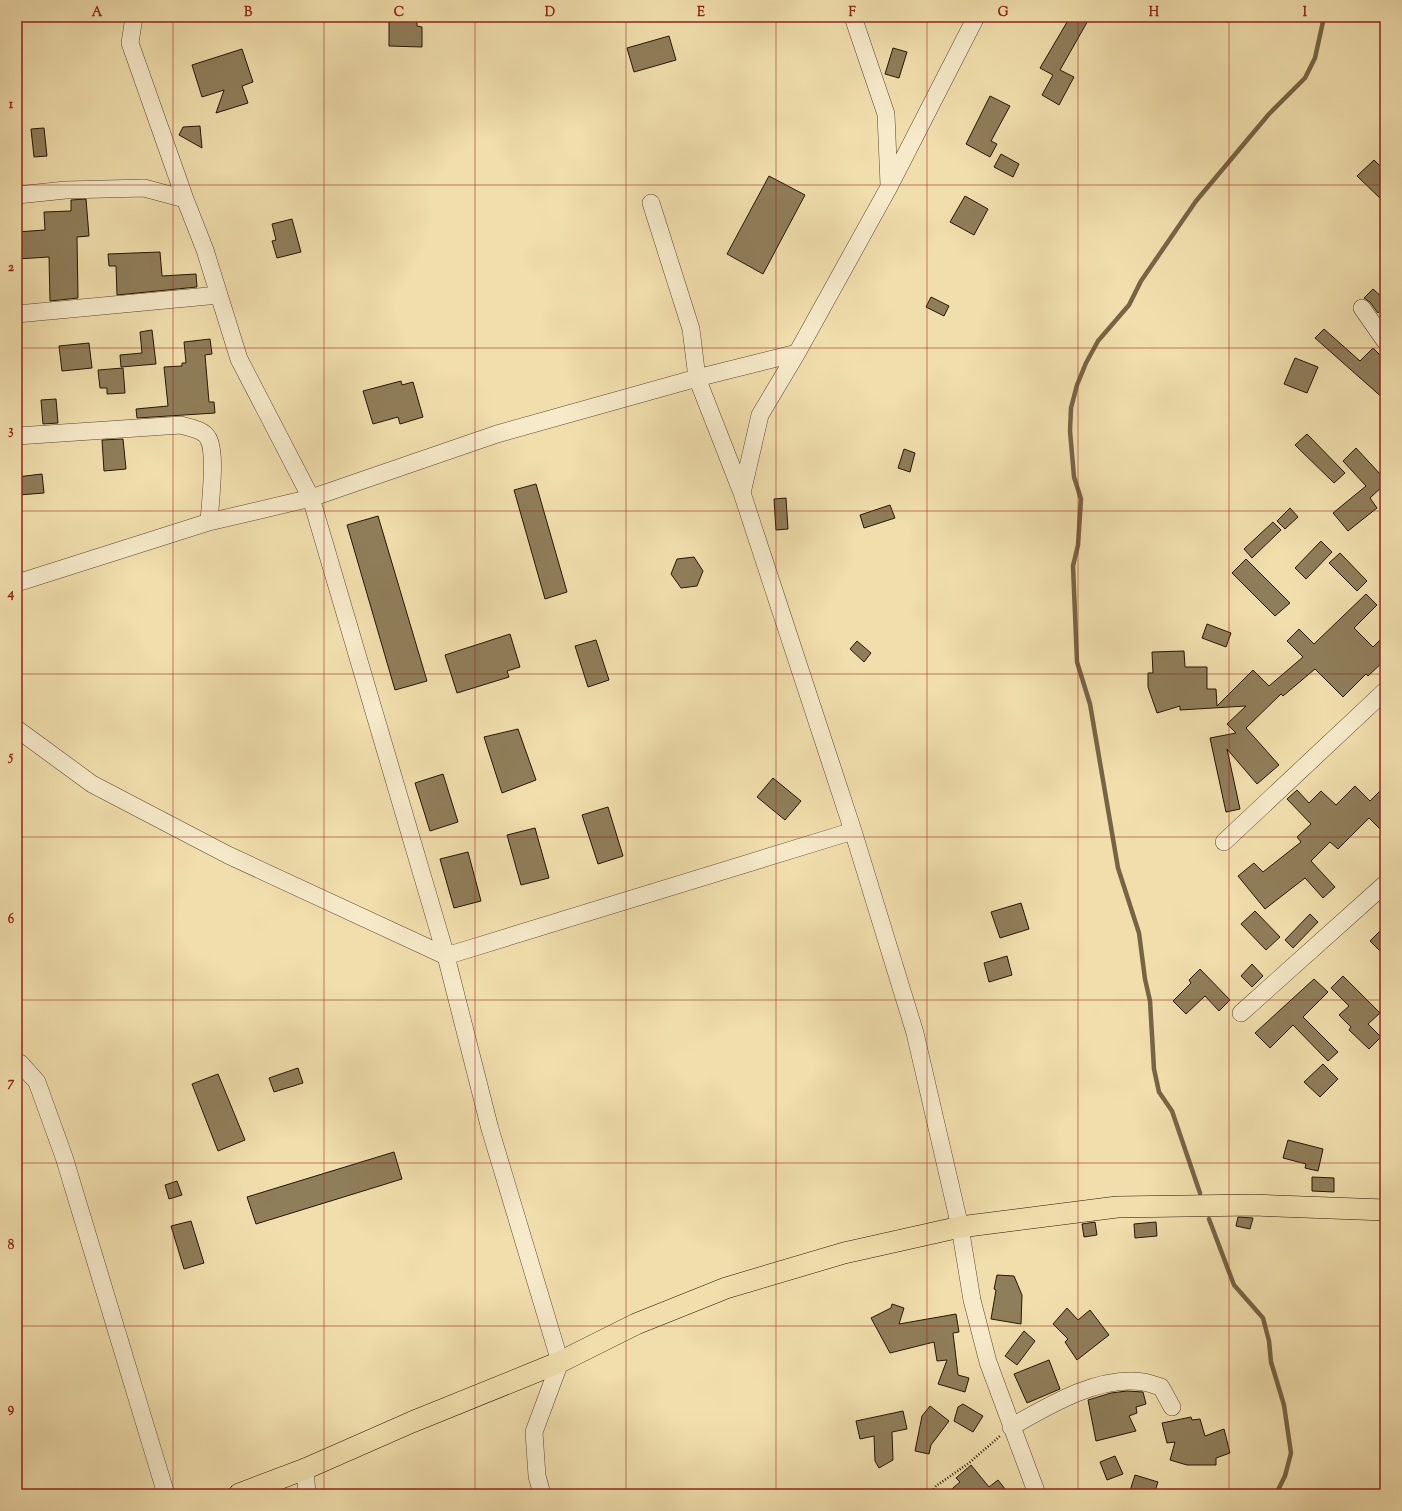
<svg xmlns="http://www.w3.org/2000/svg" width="1402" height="1511" font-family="'Sorts Mill Goudy',serif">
  <rect width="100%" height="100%" fill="#f1dead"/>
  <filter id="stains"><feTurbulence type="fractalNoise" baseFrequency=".005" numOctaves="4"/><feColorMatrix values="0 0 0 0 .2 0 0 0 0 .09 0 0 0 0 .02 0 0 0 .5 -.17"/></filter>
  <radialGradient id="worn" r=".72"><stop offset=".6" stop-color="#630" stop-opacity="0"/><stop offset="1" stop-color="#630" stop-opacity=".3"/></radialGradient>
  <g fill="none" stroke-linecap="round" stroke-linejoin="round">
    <path stroke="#766544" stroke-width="4.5" d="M1200 1193 1172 1111 1159 1092 1154 1069 1150 1001 1145 979 1139 933 1118 868 1090 704 1077 662 1073 566 1078 545 1081 499 1074 477 1070 431 1071 408 1077 385 1086 363 1098 341 1129 305 1141 281 1196 201 1269 114 1305 78 1315 58 1324 17
      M1209 1219 1234 1285 1263 1318 1269 1341 1271 1362 1284 1405 1291 1453 1285 1476 1276 1494"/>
  </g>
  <path fill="#8f7e5a" stroke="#251600" d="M389 17H417V26L422 27V47L389 46Z
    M1070 17H1090L1060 70 1074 77 1059 105 1042 95 1053 75 1040 68Z
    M669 36 676 60 634 72 627 48Z
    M893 48 907 52 899 78 885 74Z
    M242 49 253 82 242 86 248 103 216 113 224 90 202 97 192 65Z
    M990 96 1010 106 991 141 997 144 990 157 966 144Z
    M200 126 202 148 179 135 183 127Z
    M44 128 47 156 34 157 31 129Z
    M1001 154 1019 164 1013 177 994 167Z
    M1374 160 1385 171V203L1357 176Z
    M769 176 805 195 763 274 727 254Z
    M965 196 988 209 974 235 950 222Z
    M86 199 89 236 77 237 78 298 50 301 49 257 17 259V232L45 230 44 212 71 211V200Z
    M292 219 301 252 277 258 272 241 276 240 272 224Z
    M160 252 162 276 196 274 197 287 117 295 116 266H109L108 254Z
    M1373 289 1385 300V305L1378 313 1370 302 1364 298Z
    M931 297 949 306 944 316 926 307Z
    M1324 329 1360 361 1373 348 1385 360V400L1315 338Z
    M152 330 156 364 121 367 120 355 142 353 140 332Z
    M210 339 212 354 205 355 209 402H214L215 413 137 418 136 409 168 406 164 367 182 366V363H186L184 342Z
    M89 343 92 368 62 371 59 346Z
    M1295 358 1318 367 1307 393 1284 384Z
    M123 368 125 393 107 394V388H100L98 370Z
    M401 381 402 385 413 382 423 417 400 424 398 417 373 424 363 391Z
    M56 399 58 423 43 424 41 400Z
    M1307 434 1345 473 1334 483 1295 445Z
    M123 439 126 469 104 471 102 440Z
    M1356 448 1381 475 1385 472V484L1370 498 1377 508 1348 531 1333 513 1366 486 1343 461Z
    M904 449 915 453 910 472 898 468Z
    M42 474 44 493 19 495 17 477Z
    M536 484 567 592 545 599 514 490Z
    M786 498 788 529 776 530 774 499Z
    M890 505 895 518 864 528 860 515Z
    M1290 508 1298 517 1285 529 1277 521Z
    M378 516 427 681 395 690 347 525Z
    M1273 522 1281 530 1252 558 1244 549Z
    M1321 541 1332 552 1306 579 1295 568Z
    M1340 553 1367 581 1357 591 1329 563Z
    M694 557 703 571 697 586 681 588 671 574 677 559Z
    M1246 559 1290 603 1275 616 1232 573Z
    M1366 594 1377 605 1354 628 1373 647 1385 635V660L1368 676 1366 674 1343 697 1315 669 1283 696 1281 694 1246 728 1279 765 1257 784 1227 749 1240 809 1226 812 1210 738 1236 733 1227 724 1246 706 1180 710V706L1157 713 1148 687V673H1153L1152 652 1184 651 1185 667H1207V689H1216L1217 706 1253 670 1269 686 1303 657 1287 641 1299 629 1314 644Z
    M1207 624 1231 633 1226 647 1202 638Z
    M510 634 520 667 507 671 509 677 457 693 445 655Z
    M596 640 609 680 588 687 575 646Z
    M857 641 871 653 864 662 850 649Z
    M518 729 536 780 502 793 484 737Z
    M443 774 458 822 430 831 415 783Z
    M773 778 801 801 785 820 757 797Z
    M1355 786 1370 801 1385 786V834L1369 818 1338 849 1330 842 1311 861 1335 887 1323 898 1305 878 1265 909 1238 876 1254 863 1263 872 1301 842 1297 837 1311 824 1287 799 1297 790 1309 803 1321 791 1336 805Z
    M608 807 623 856 598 864 582 815Z
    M535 828 549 878 521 885 507 835Z
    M468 852 481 901 454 908 440 859Z
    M1021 903 1029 929 1000 938 991 912Z
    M1255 911 1280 937 1266 950 1241 924Z
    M1310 914 1318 922 1293 948 1285 940Z
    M1385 926V956L1370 941Z
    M1007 956 1012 975 989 982 984 963Z
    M1252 964 1263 976 1252 987 1241 976Z
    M1200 969 1230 1000 1219 1011 1205 996 1186 1014 1173 1001 1191 983 1189 980Z
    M1343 976 1380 1013 1368 1024 1381 1037 1369 1049 1349 1030 1351 1027 1339 1015 1349 1006 1331 988Z
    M1314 979 1328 992 1303 1017 1338 1052 1328 1061 1293 1025 1270 1048 1255 1033Z
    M1323 1064 1338 1079 1320 1097 1304 1082Z
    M298 1068 303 1083 274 1092 269 1078Z
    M218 1074 245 1140 218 1151 192 1084Z
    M1288 1140 1323 1149 1318 1171 1305 1168 1306 1164 1283 1158Z
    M394 1152 402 1179 256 1224 247 1197Z
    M1312 1177 1334 1178V1192L1312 1191Z
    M177 1181 182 1195 169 1199 165 1185Z
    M1238 1217 1253 1218 1250 1229 1236 1226Z
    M191 1221 204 1263 184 1269 171 1226Z
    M1095 1222 1097 1235 1084 1237 1082 1224Z
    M1156 1222 1157 1236 1135 1238 1134 1224Z
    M997 1275 1014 1276 1022 1295 1021 1324 991 1319 996 1290 994 1289Z
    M892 1304 904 1308 899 1324 956 1314 959 1332 953 1333 958 1375 969 1378 965 1392 938 1384 947 1360 937 1361 934 1342 890 1353 871 1318 891 1308Z
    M1067 1308 1078 1320 1090 1310 1109 1335 1077 1360 1065 1342 1068 1339 1053 1324Z
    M1024 1331 1035 1341 1017 1365 1005 1356Z
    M1049 1360 1060 1389 1027 1403 1014 1374Z
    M1127 1391 1143 1392 1146 1404 1136 1407 1137 1413 1129 1416 1136 1431 1096 1441 1088 1400 1111 1393Z
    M963 1404 983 1416 973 1432 954 1421 958 1407Z
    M930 1406 949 1421 931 1445 929 1454 915 1451 922 1416Z
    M903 1411 907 1429 892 1432 893 1460 879 1468 875 1461 874 1436 860 1439 856 1421Z
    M1191 1417 1192 1420 1200 1419 1205 1436 1224 1429 1230 1453 1216 1458V1465H1187L1170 1460 1175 1442 1167 1443 1162 1423Z
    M1115 1456 1123 1474 1107 1480 1100 1462Z
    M971 1465 989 1487 998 1480 1009 1494H946L960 1482 956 1478Z
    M1135 1475 1158 1482 1154 1494H1129Z"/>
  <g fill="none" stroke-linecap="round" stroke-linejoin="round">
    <g stroke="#58482b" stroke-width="18">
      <path id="minor" d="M134 17 130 43 185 199 205 250 239 359 311 498 446 956 490 1129 560 1362 534 1432 537 1476 542 1494
        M853 17 886 114 889 185
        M17 195 66 190 144 188 185 199
        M651 203 691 329 697 378 742 493 853 831 915 1033 960 1227 972 1300 988 1362 1037 1494
        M1362 308 1385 341
        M17 314 219 295
        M17 436 181 425C189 428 203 429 208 438 217 453 210 503 209 522
        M742 493 760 415 797 353
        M17 583 209 522 311 498 497 434 697 378 797 353 889 187 976 17
        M17 729 92 784 228 855 446 956 853 831
        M1224 842 1385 691
        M1241 1013 1385 884
        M17 1063H20L37 1082 64 1157 166 1494
        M1011 1427C1048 1406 1099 1375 1143 1382 1149 1383 1155 1385 1161 1387L1172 1407
        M305 1469 307 1494"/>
    </g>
    <g stroke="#251600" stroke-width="22">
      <path id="major" d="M239 1494 305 1469 412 1422 560 1362 636 1324 726 1288 844 1253 960 1227 1117 1207 1253 1205 1385 1210"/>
    </g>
    <path stroke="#251600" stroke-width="2.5" stroke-dasharray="1 2" stroke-linecap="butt" d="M930 1494 936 1486 969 1463 1000 1436"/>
    <use href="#minor" stroke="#f6eaca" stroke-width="17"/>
    <use href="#major" stroke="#f1dead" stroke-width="21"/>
  </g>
  <path fill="none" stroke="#8f2418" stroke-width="1" stroke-opacity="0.55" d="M173 17V1494M324 17V1494M475 17V1494M626 17V1494M776 17V1494M927 17V1494M1078 17V1494M1229 17V1494M17 185H1385M17 348H1385M17 511H1385M17 674H1385M17 837H1385M17 1000H1385M17 1163H1385M17 1326H1385"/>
  <rect width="1402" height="1511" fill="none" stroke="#f1dead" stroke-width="44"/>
  <rect x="22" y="22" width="1358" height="1467" fill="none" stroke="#8f2418" stroke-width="1.5"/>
  <g font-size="13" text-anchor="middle" font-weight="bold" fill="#8f2418">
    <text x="97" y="16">A</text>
    <text x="248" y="16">B</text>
    <text x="399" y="16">C</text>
    <text x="550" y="16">D</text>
    <text x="701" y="16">E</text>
    <text x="852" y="16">F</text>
    <text x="1003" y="16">G</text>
    <text x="1154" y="16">H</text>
    <text x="1305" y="16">I</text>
    <text x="11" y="108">1</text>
    <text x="11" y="271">2</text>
    <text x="11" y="434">3</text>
    <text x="11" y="597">4</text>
    <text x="11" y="760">5</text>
    <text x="11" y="923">6</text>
    <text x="11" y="1086">7</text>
    <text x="11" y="1249">8</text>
    <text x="11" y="1412">9</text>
  </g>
  <rect width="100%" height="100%" filter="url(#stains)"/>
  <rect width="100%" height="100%" fill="url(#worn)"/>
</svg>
